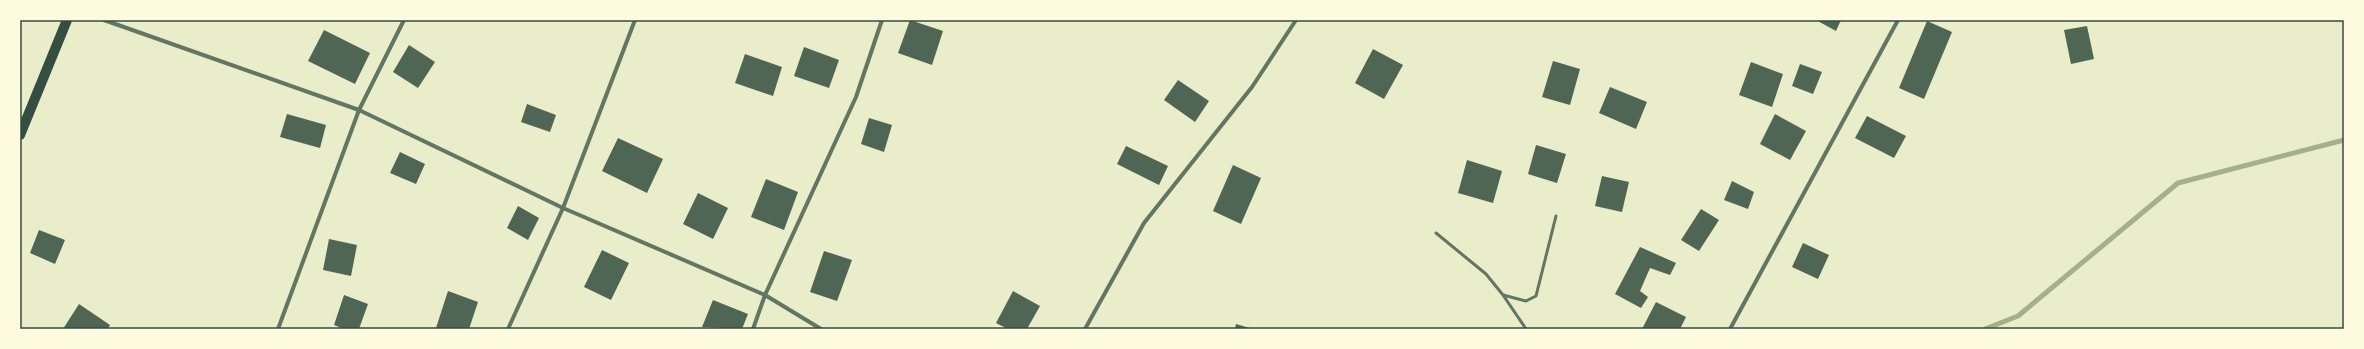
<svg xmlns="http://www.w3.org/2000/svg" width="2364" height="349" font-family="Mulish,sans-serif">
  <rect width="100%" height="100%" fill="#e9edc9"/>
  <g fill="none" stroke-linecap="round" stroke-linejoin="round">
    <path stroke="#a3b18a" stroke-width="5" d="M1985 329 2018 316 2178 183 2344 140"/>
  </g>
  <path fill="#4f6655" d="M910 20 943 31 932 65 898 53Z
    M1816 20H1841L1836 31Z
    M1927 21 1952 32 1924 99 1899 88Z
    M2087 26 2094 59 2071 64 2064 30Z
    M324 30 370 53 355 84 308 61Z
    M409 45 435 62 418 88 393 72Z
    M804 47 839 60 829 88 794 76Z
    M1373 49 1403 65 1384 99 1355 83Z
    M745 54 782 67 773 96 735 83Z
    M1553 61 1580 69 1570 105 1542 97Z
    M1751 62 1783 74 1772 107 1739 95Z
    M1800 64 1822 72 1813 94 1792 86Z
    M1178 80 1209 101 1195 122 1164 100Z
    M1610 87 1647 102 1636 129 1599 113Z
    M527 104 556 115 550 132 521 122Z
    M287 114 326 125 320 148 280 137Z
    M1775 114 1806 131 1790 160 1760 144Z
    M1867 116 1906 136 1894 158 1855 138Z
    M869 118 892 125 884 152 861 144Z
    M618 138 663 159 647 193 602 171Z
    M1536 145 1566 154 1557 183 1528 174Z
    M1126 146 1168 166 1159 185 1117 164Z
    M400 152 425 164 416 184 390 173Z
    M1467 160 1502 171 1493 203 1458 193Z
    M1233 165 1261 178 1241 224 1213 211Z
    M1602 176 1629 182 1622 212 1595 206Z
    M766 179 798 192 784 230 751 217Z
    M1732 181 1754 192 1748 209 1724 200Z
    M698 193 728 208 713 239 683 224Z
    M518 206 539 218 528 240 507 228Z
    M1701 209 1719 220 1699 251 1681 240Z
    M39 230 65 240 55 264 30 253Z
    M329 239 357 245 351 276 323 270Z
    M1803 243 1829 255 1818 279 1792 267Z
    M1640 247 1676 263 1670 275 1650 268 1640 291 1648 297 1641 308 1615 294Z
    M602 250 629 263 611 300 584 287Z
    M824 251 852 260 837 301 810 292Z
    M448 291 478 302 469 329 436 328Z
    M1013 291 1040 306 1027 329H1008L996 323Z
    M344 295 368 304 359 329H344L334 325Z
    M713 300 748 314 742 329 702 327Z
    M1656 302 1686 317 1680 329H1642Z
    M79 304 110 325 108 329H63Z
    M1236 324 1253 329H1235Z"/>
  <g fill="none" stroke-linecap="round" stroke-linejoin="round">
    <path stroke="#617663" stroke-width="3" d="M1436 233 1486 274 1503 295 1526 329
      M1503 295 1526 301 1536 296 1556 216"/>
    <path stroke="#617663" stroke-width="4" d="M104 20 359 110 563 208 765 295 821 329
      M278 329 359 110 404 20
      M508 329 563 208 635 20
      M753 329 765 295 856 97 882 20
      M1085 329 1144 223 1252 87 1296 20
      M1730 329 1898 20"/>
    <path stroke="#344e41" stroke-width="10" d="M20 135 67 20"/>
  </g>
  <rect width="2364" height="349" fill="none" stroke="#fefae0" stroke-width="42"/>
  <rect x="21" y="21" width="2322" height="307" fill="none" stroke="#344e41" stroke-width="1.5"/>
</svg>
